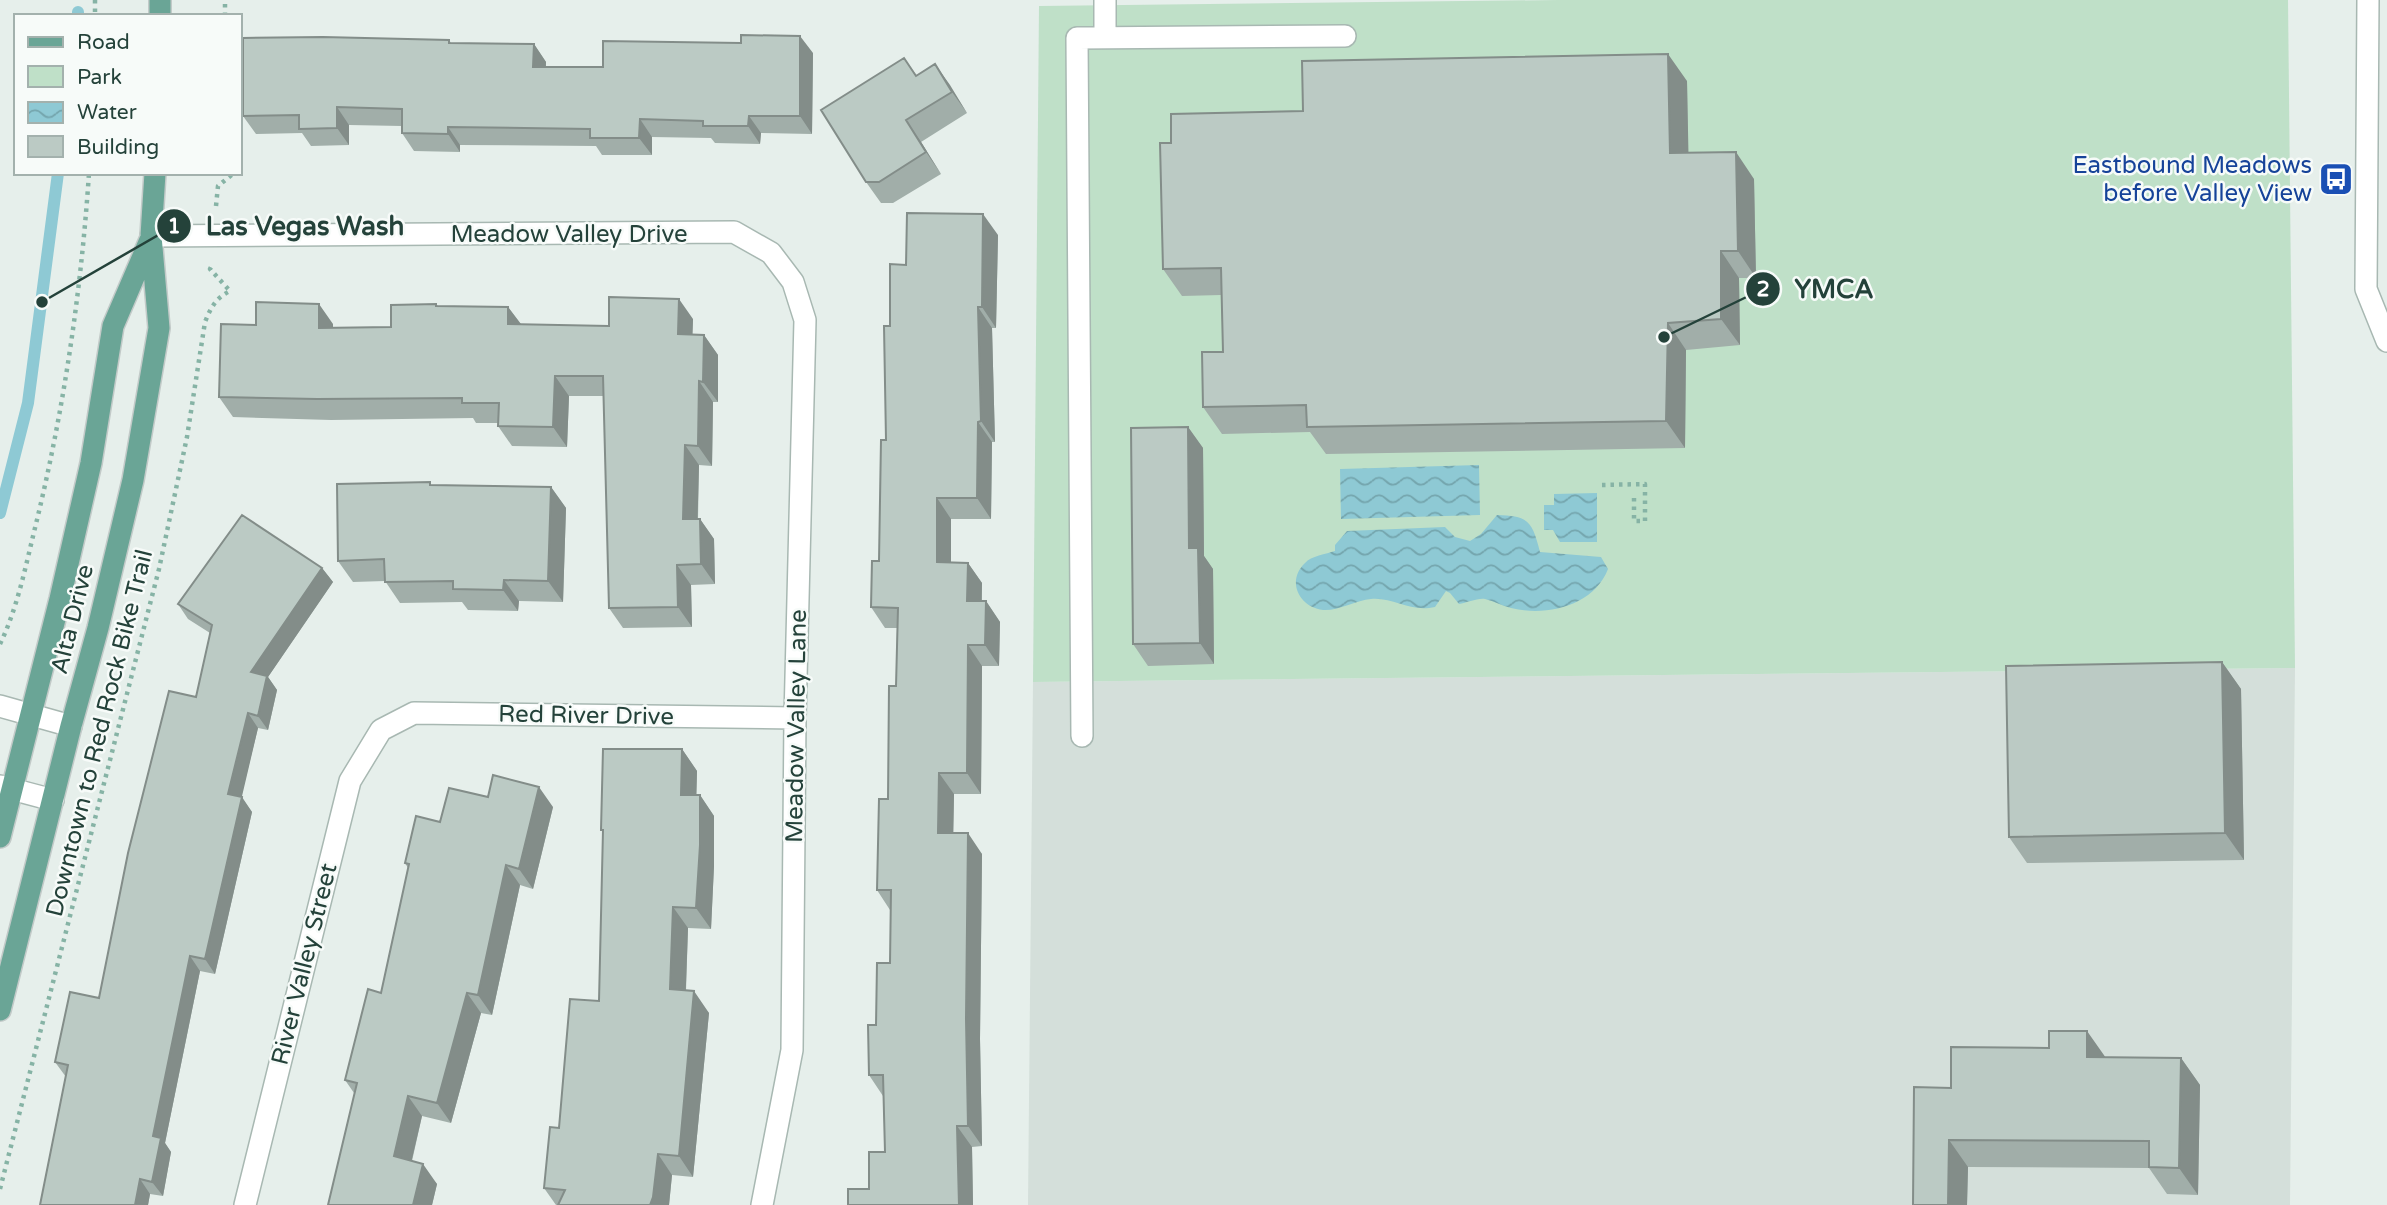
<svg xmlns="http://www.w3.org/2000/svg" width="2387" height="1205" font-family="'Varela Round',sans-serif">
  <defs>
    <pattern id="water-waves" width="16" height="10" patternUnits="userSpaceOnUse" patternTransform="scale(1.75)"><rect width="16" height="10" fill="#8ec9d4"/><path d="M0 5q4-4 8 0t8 0" fill="none" stroke="#74a5ad"/></pattern>
  </defs>
  <rect width="100%" height="100%" fill="#e6efeb"/>
  <path fill="#d4dfda" d="M2295 668 2290 1205H1028L1033 682Z"/>
  <path fill="#bfe0c8" d="M1558 0H2288L2295 668 1033 682 1039 6Z"/>
  <path fill="url(#water-waves)" d="M1479 465 1480 515 1341 519 1340 469Z
    M1597 493V542H1560L1553 530H1544V505H1554V494Z
    M1497 515C1529 516 1532 521 1540 552L1601 557 1608 569C1594 606 1546 617 1511 608 1502 606 1494 601 1485 599 1477 598 1467 603 1459 604L1450 593 1446 591 1435 607C1410 613 1394 597 1371 599 1356 600 1339 611 1323 610 1299 607 1286 581 1305 563 1311 556 1326 554 1335 551V545L1347 531 1445 527 1455 537 1470 541 1481 534Z"/>
  <g fill="none" stroke-linecap="round" stroke-linejoin="round">
    <path stroke="#8ec9d4" stroke-width="12" d="M78 16V12
      M0 513 28 403 58 173"/>
    <g stroke="#a8b8b2" stroke-width="24">
      <path id="minor" d="M2368 0 2366 289 2387 341
        M1105 38V0
        M151 236 734 232 771 253 793 282 805 320 795 718 792 1050 762 1205
        M0 706 71 726
        M1082 736 1077 38 1345 36
        M0 786 53 800
        M245 1205 350 781 381 730 414 713 795 718"/>
    </g>
    <g stroke="#c2cac8" stroke-width="24">
      <path id="major" d="M160 16V0
        M0 837 60 599 91 463 113 326 150 240
        M0 1010 71 726 98 628 133 480 159 328 151 236 155 173"/>
    </g>
    <path stroke="#86b3a5" stroke-width="4.5" stroke-dasharray="3.5 5" stroke-linecap="butt" d="M95 0V16
      M225 16V0
      M216 206 218 186 234 173
      M1602 485 1645 484V521H1634V494
      M0 644C17 609 25 569 34 532 63 415 81 294 89 173
      M0 1189 159 569 187 437 205 322C211 307 216 298 230 291L210 269 211 267"/>
    <use href="#minor" stroke="#fff" stroke-width="21"/>
    <use href="#major" stroke="#6aa596" stroke-width="21"/>
  </g>
  <path fill="#a1aea9" d="M449 40 451 43 534 44 546 62V67H603L813 53 812 134 761 133 760 144 715 143 711 138 652 137V155H602L596 146 460 145V152L414 151 402 133V126L349 125V145L311 146 302 133 256 134 243 116Z
    M904 58 917 76 935 64 967 113 921 142 941 174 893 203H881L866 182Z
    M1687 81 1688 153 1754 179 1756 278H1739L1740 345 1686 350 1685 448 1326 454 1310 432 1222 434 1203 407 1223 352 1221 295 1182 296 1163 269 1171 143 1303 111Z
    M998 235 996 328H992L995 442H992L991 519H951V562L968 563 982 583V601H986L1000 622 999 666H982L981 794H954L953 833 982 854 980 1039 982 1146 972 1147 973 1205H848L869 1189 885 1152 883 1096 869 1075 876 1025 890 963V910L877 890 888 799 896 686 897 628H885L871 607 879 561 886 440 890 326 906 265Z
    M436 304 438 306 508 307 521 324 609 326 693 319 692 335H704L718 355V402H713L712 466 699 465 698 519H700L714 539 715 584 691 585 692 627 623 628 609 608 604 396H569L567 447 512 446 498 426V423H476L473 418 331 420 233 417 219 397 256 325 333 324V328L391 327Z
    M1188 427 1203 448 1204 556 1213 569 1214 664 1148 666 1133 644Z
    M432 485 551 487 566 508 563 602 519 601 518 611 468 610 462 602 400 603 385 581 353 582 338 561Z
    M322 568 333 582 268 677 277 690 268 730 258 728 241 797 252 812 215 974 200 971 165 1143 171 1152 163 1196 150 1194 148 1205H40L66 1077 55 1062 99 998 196 697 210 633 188 619 178 604Z
    M2222 662 2241 689 2244 860 2027 863 2009 837Z
    M682 749 697 771 696 795H700L714 816V866L711 929 688 928 686 991 709 1013 693 1177 672 1175 669 1205H556L544 1188 559 1128 599 1001 603 832 601 830Z
    M488 797 553 807 533 889 520 885 492 1015 481 1013 451 1123 422 1116 412 1161 437 1184 432 1205 345 1080 381 993 408 868 405 863 440 822Z
    M2105 1057 2181 1058 2200 1085 2198 1195 2167 1194 2149 1168 1968 1167 1967 1205H1913L1951 1088Z"/>
  <path fill="#838d89" d="M800 36 813 53 812 134 800 116Z
    M534 44 546 62 545 84 533 67Z
    M1668 54 1687 81 1689 180 1670 153Z
    M935 64 950 85 967 113 952 92Z
    M337 107 349 125V145L337 128Z
    M749 116 761 133 760 144 748 126Z
    M640 119 652 137V155L639 138Z
    M906 120 921 142 941 174 926 152Z
    M448 127 460 145V152L448 134Z
    M1736 152 1754 179 1756 278 1738 251Z
    M983 214 998 235 996 328 982 307Z
    M1721 251 1739 278 1740 345 1721 319Z
    M679 299 693 319 692 354 678 334Z
    M319 304 333 324V349L319 328Z
    M508 307 523 327 508 324Z
    M978 307 992 328 995 442 981 421Z
    M1668 323 1686 350 1685 448 1666 421Z
    M704 335 718 355V402L703 382Z
    M555 376 569 396 567 447 553 427Z
    M699 381 713 402 712 466 698 446Z
    M978 422 992 442 991 519 977 498Z
    M1188 427 1203 448 1204 556 1213 569 1214 664 1200 643 1189 548Z
    M685 445 699 465 697 539 683 519Z
    M551 487 566 508 563 602 548 581Z
    M937 498 951 519V583L937 562Z
    M700 519 714 539 715 584 701 564Z
    M968 563 982 583 981 621 967 601Z
    M677 565 691 585 692 627 678 607Z
    M322 568 333 582 268 677 277 690 268 730 258 716 251 672Z
    M504 580 519 601 518 611 503 590Z
    M986 601 1000 622 999 666 985 645Z
    M968 645 982 666 981 794 967 773Z
    M2222 662 2241 689 2244 860 2225 833Z
    M248 713 258 728 239 809 228 794Z
    M682 749 697 771 696 816 681 795Z
    M939 773 954 794 953 853 938 833Z
    M539 787 553 807 533 889 519 869Z
    M700 795 714 816V866L711 929 696 908Z
    M242 797 252 812 215 974 205 959Z
    M968 833 982 854 980 1039 982 1146 968 1126 966 1019Z
    M506 865 520 885 492 1015 478 995Z
    M673 907 688 928 685 1011 670 989Z
    M190 956 200 971 165 1143 171 1152 163 1196 152 1182 153 1136Z
    M694 991 709 1013 693 1177 679 1156Z
    M467 993 481 1013 451 1123 437 1103Z
    M2087 1031 2106 1058 2087 1057Z
    M2181 1058 2200 1085 2198 1195 2179 1168Z
    M408 1096 422 1116 408 1176 394 1156Z
    M957 1126 972 1147 973 1205H959Z
    M1949 1140 1968 1167 1967 1205H1948Z
    M658 1154 672 1175 669 1205H650Z
    M423 1164 437 1184 432 1205H413Z
    M140 1179 150 1194 148 1205H135Z"/>
  <path fill="#bbcac4" stroke="#838d89" stroke-width="2" d="M741 35 800 36V116H749L748 126H703V121L640 119 639 138H590V129L448 127V134L402 133V109L337 107V128L299 129V115L243 116V38L323 37 449 40V43L534 44 533 67H603V41L741 43Z
    M1668 54 1670 153 1736 152 1738 251H1721V319L1668 323 1666 421 1307 427 1306 405 1203 407 1202 352H1223L1221 268 1163 269 1160 143H1171V114L1303 111 1302 61Z
    M904 58 916 76 935 64 952 92 906 120 926 152 879 182H866L821 110Z
    M907 213 983 214 982 307H978L981 421 978 422 977 498H937V562L968 563 967 601H986L985 645H968L967 773H939L938 833H968L966 1019 968 1126H957L959 1205H848V1189H869V1152H885L883 1075H869L868 1025H876L877 963H890L891 890H877L879 799H888L889 686H896L898 608 871 607 872 561H879L881 440H886L884 326H890V264L906 265Z
    M609 297 679 299 678 334 704 335 703 382 699 381 698 446 685 445 683 519H700L701 564 677 565 678 607 609 608 603 376H555L553 427 498 426 499 403H462V398L317 399 219 397 221 324 256 325V302L319 304V328L391 327V305L436 304V306L508 307V324L609 326Z
    M1188 427 1189 548H1198L1200 643 1133 644 1131 428Z
    M430 482V485L551 487 548 581 504 580 503 590 453 589V581L385 582 384 559 338 561 337 484Z
    M242 515 322 568 251 672 267 676 258 716 248 713 228 794 242 797 205 959 190 956 153 1136 161 1138 152 1182 140 1179 135 1205H40L68 1065 55 1062 70 992 99 998 128 853 169 691 196 697 212 625 178 604Z
    M2222 662 2225 833 2009 837 2006 666Z
    M603 749H682L681 795H700V845L696 908 673 907 670 989 694 991 679 1156 658 1154 653 1197 650 1205H558L565 1190 544 1188 550 1127 559 1128 570 999 599 1001 603 830H601Z
    M493 775 539 787 519 869 506 865 478 995 467 993 437 1103 408 1096 394 1156 423 1164 413 1205H328L357 1083 345 1080 368 989 381 993 409 864 405 863 416 816 440 822 449 788 488 797Z
    M2049 1031H2087V1057L2181 1058 2179 1168 2149 1167V1141L1949 1140 1948 1205H1913L1914 1087 1951 1088V1047L2049 1048Z"/>
  <defs>
    <g id="bus-square" transform="scale(1.75)"><rect x="-9" y="-9" width="18" height="18" rx="4" fill="#1a4fb4" stroke="#f7fbf9"/><path d="M-5-6H5V4H4V6H2V4H-2V6H-4V4H-5ZM-3.5-4V0h7V-4ZM-3.5 1.2v1.5H-2V1.2ZM2 1.2v1.5H3.5V1.2Z" fill="#fff"/></g>
  </defs>
  <g fill-rule="evenodd">
    <use href="#bus-square" x="2336" y="179"/>
  </g>
  <g text-anchor="middle" stroke-width="5" stroke-linejoin="round" paint-order="stroke">
    <g font-size="24" fill="#164399" stroke="#f7fbf9" text-anchor="end">
      <text x="2312" y="173">Eastbound Meadows<tspan x="2312" dy="28">before Valley View</tspan></text>
    </g>
    <g font-size="24" fill="#24423a" stroke="#f7fbf9">
      <text x="569" y="242">Meadow Valley Drive</text>
      <text transform="translate(72 619) rotate(-76)" y="8">Alta Drive</text>
      <text transform="translate(586 715) rotate(1)" y="8">Red River Drive</text>
      <text transform="translate(796 726) rotate(-89)" y="8">Meadow Valley Lane</text>
      <text transform="translate(99 733) rotate(-76)" y="8">Downtown to Red Rock Bike Trail</text>
      <text transform="translate(304 964) rotate(-76)" y="8">River Valley Street</text>
    </g>
  </g>
  <path fill="none" stroke="#24423a" stroke-width="2.5" d="M42 302L174 226M1664 337L1763 289"/>
  <g fill="#24423a" stroke="#f7fbf9" stroke-width="2.5">
    <circle cx="42" cy="302" r="7"/>
    <circle cx="1664" cy="337" r="7"/>
    <circle cx="174" cy="226" r="18"/>
    <circle cx="1763" cy="289" r="18"/>
  </g>
  <g font-size="21" text-anchor="middle" font-weight="bold" fill="#fff">
    <text x="174" y="233">1</text>
    <text x="1763" y="296">2</text>
  </g>
  <g font-size="26" text-anchor="middle" font-weight="bold" fill="#24423a" stroke="#f7fbf9" stroke-width="5" stroke-linejoin="round" paint-order="stroke">
    <text x="305" y="235">Las Vegas Wash</text>
    <text x="1834" y="298">YMCA</text>
  </g>
  <rect x="14" y="14" width="228" height="161" fill="#f7fbf9" stroke="#a3b1ad" stroke-width="2"/>
  <rect x="28" y="37" width="35" height="10" fill="#6aa596" stroke="#a3b1ad" stroke-width="2"/>
  <text x="77" y="49" font-size="21" fill="#24423a">Road</text>
  <rect x="28" y="66" width="35" height="21" fill="#bfe0c8" stroke="#a3b1ad" stroke-width="2"/>
  <text x="77" y="84" font-size="21" fill="#24423a">Park</text>
  <rect x="28" y="102" width="35" height="21" fill="url(#water-waves)" stroke="#a3b1ad" stroke-width="2"/>
  <text x="77" y="119" font-size="21" fill="#24423a">Water</text>
  <rect x="28" y="136" width="35" height="21" fill="#bbcac4" stroke="#a3b1ad" stroke-width="2"/>
  <text x="77" y="154" font-size="21" fill="#24423a">Building</text>
</svg>
